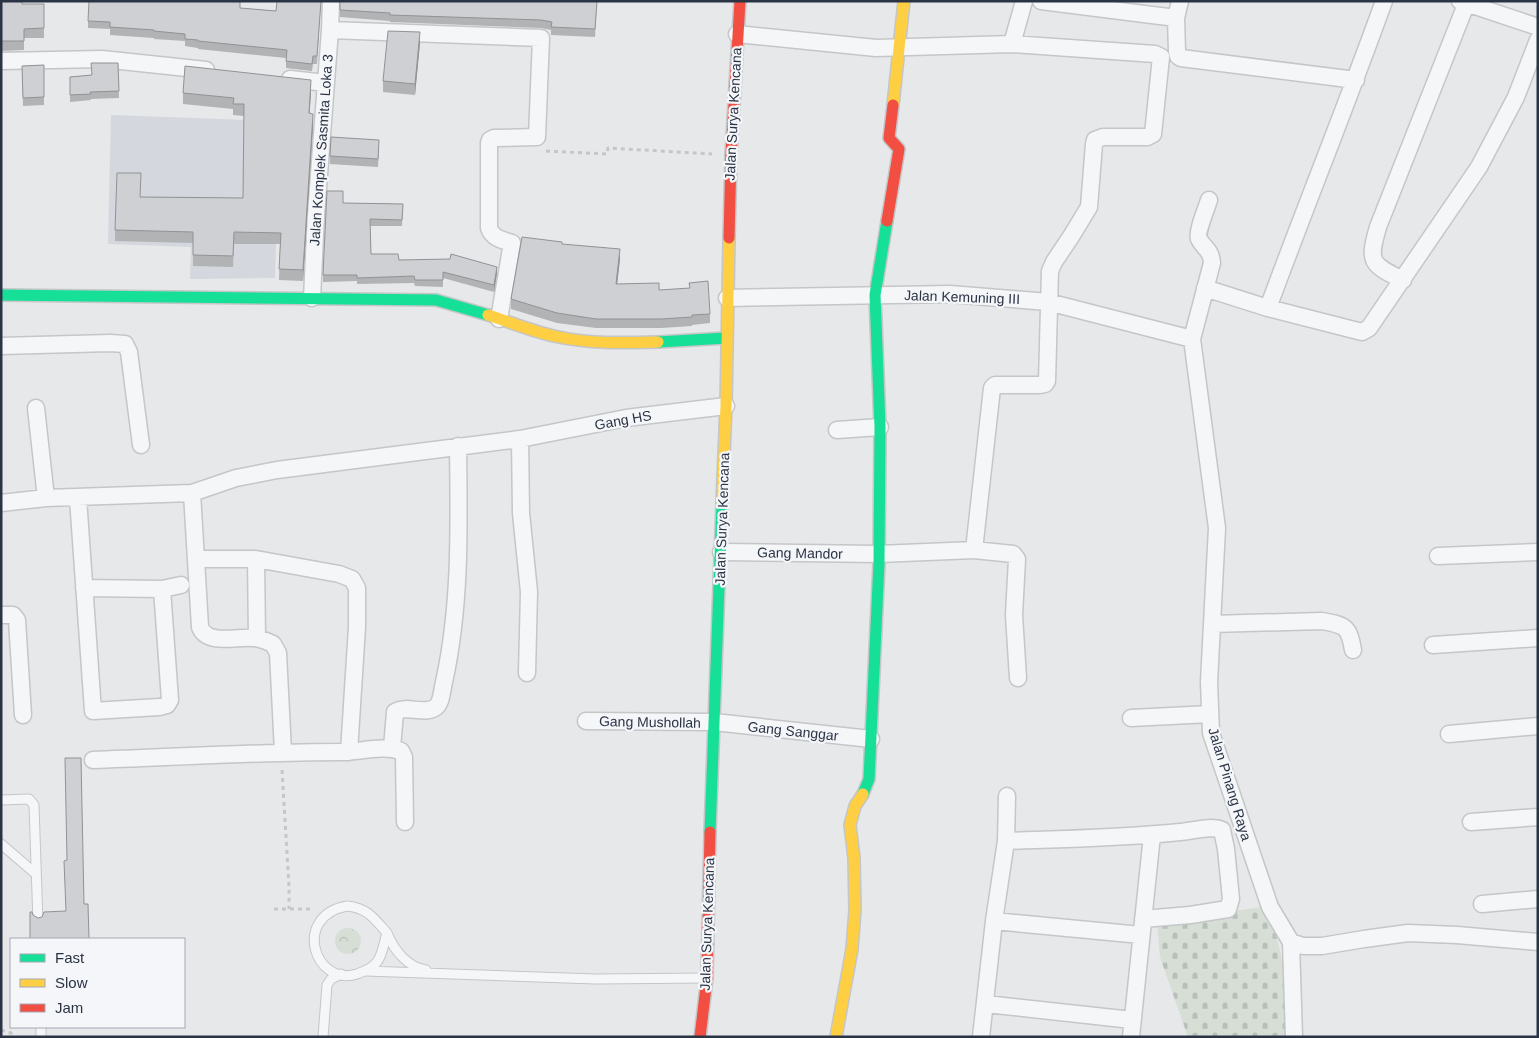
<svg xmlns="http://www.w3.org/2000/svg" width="1539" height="1038" font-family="Helvetica,sans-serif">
  <defs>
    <pattern id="forest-crowns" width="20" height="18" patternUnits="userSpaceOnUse" patternTransform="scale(1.25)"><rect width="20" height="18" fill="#d6ded6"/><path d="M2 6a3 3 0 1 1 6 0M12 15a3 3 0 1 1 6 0" fill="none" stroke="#b8bfb9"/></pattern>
    <pattern id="cemetery-stones" width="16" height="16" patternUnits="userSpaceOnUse" patternTransform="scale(1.25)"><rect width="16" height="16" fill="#d6ded6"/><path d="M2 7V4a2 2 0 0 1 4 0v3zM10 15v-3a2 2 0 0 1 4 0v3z" fill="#b8bfb9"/></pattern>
  </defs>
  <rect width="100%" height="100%" fill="#e6e8ea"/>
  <path fill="#d4d7dd" d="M111 115 280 121 275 278 190 279 191 247 108 244Z"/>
  <path fill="url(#forest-crowns)" d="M335 941a13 13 0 1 1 26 0a13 13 0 1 1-26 0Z"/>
  <path fill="url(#cemetery-stones)" d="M1269 906 1301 1037H1188L1160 957 1157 922Z"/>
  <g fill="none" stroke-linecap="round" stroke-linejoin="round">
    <g stroke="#c4c6c8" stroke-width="11">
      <path id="lane" d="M1 800 29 799 34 805 38 923
        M1 844 36 874
        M347 906C367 908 374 918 387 933 384 942 383 954 377 962 371 969 365 971 357 974 314 987 292 916 347 906Z
        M387 933C394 950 407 967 426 970
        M366 971 596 979 707 978
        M41 1027V1037
        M323 1037 327 985 331 979 341 974"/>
    </g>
    <g stroke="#c4c6c8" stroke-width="19">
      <path id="street" d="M1041 1 1176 18
        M1180 1 1176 18 1177 52 1178 56 1181 58 1356 80
        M1460 1 1538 27
        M330 30 541 38 537 137 494 138 490 140 489 143V228C492 238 502 240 512 243L499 319
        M737 34 876 48 1012 44 1155 54 1161 57 1153 134 1147 137H1103L1095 140 1094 144 1089 207 1072 235 1054 262 1050 271 1047 381 1045 384 1039 385H995L992 388 974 550
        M1012 44 1024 1
        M1 61 102 59 206 70
        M290 79 326 83
        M1209 200C1207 207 1196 233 1199 239 1204 249 1211 249 1212 263L1192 339 1217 528 1209 682 1211 733 1270 907 1291 942 1303 946H1322L1364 939 1408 933 1457 935 1538 942
        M1403 280C1370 264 1368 262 1378 227L1467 2
        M1205 288 1268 308 1362 332 1369 328 1479 167 1516 97 1538 40
        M312 298 316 214 330 30 331 1
        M727 298 950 294 1048 302 1192 339
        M1268 308C1306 205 1347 104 1384 1
        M1 346 110 343 125 344 129 352 141 445
        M36 408 46 498
        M837 430 880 427
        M520 439 521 513 529 592 527 673
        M192 493 200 627C207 646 238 636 253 638 260 638 266 641 273 644L278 653 283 752
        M78 498 93 711 159 707 167 705 170 700 162 589
        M1 503 46 498 192 493 236 478 277 470 520 439 626 418 726 406
        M721 552 879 554 974 550 1013 554 1017 559 1014 615 1018 678
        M1438 556 1538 552
        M197 559H256L339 574 352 579 357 588V627L349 752
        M256 559 257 638
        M84 588 162 589 181 585
        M1 615H13L17 620 23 715
        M1212 624 1322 621C1345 625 1349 626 1353 650
        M1433 645 1538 638
        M1131 718 1210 714
        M586 721 714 722 871 739
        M1449 734 1538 726
        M392 748 395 712C407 704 424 716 436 707 442 702 442 689 444 682 461 605 459 526 458 446
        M93 760C176 757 258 752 341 752 360 752 382 745 401 751L404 757 405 822
        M1471 822 1538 817
        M1006 841C1064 839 1122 838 1180 832 1192 831 1211 825 1222 830L1226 849 1231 899 1228 909 1190 915 1143 919
        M1482 904 1538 899
        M994 921 1141 935
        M1291 942 1294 1037
        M986 1004 1132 1020
        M981 1037 994 921 1006 841 1007 796
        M1131 1037 1152 835"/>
    </g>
    <g stroke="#c4c6c8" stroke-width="14">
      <path id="fast" d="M1 295 436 300 488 315
        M658 342 726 338
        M863 794 869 779 879 563 880 427 875 295 887 221
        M710 832 722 503"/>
    </g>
    <g stroke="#c4c6c8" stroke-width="14">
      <path id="slow" d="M893 105 904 1
        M488 315C510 322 531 331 554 336 588 344 623 343 658 342
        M722 503 726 406 729 238
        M836 1037 852 949 855 910 854 858 850 825 855 806 863 794"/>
    </g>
    <g stroke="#c4c6c8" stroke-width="14">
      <path id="jam" d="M887 221 899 149 889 138 893 105
        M729 238 731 155 740 1
        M700 1037 707 978 710 832"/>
    </g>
    <path stroke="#c5c6ca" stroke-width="3" stroke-dasharray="4 4" stroke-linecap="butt" d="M546 151 607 154 608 148 712 154
      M282 770 289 886V909
      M274 909H314
      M1 1030 11 1033 14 1037"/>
    <use href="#lane" stroke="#f5f6f7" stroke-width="9"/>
    <use href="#street" stroke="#f5f6f7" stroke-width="16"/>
    <use href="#fast" stroke="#16e098" stroke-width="11"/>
    <use href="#slow" stroke="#ffcf43" stroke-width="11"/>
    <use href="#jam" stroke="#f24e42" stroke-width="11"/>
  </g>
  <path fill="#b1b3b5" d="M1 1 22 4H44V38H24V50L1 51Z
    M321 1 317 64H313L312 71 286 68V58L198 49V48L185 46V41L154 39V38L110 35V29L88 28V21L240 8 276 11Z
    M340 1H597L595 37 551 35V30L541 28 390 22V21L340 17Z
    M420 43 415 95 383 92V81Z
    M118 63 119 98 91 99V100L70 102V77L91 75Z
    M44 65V105L23 106 22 66Z
    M311 91 309 113 313 125 303 281 279 280 280 244H234L233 267 193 266V243L115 241V230L140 197 243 198 244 116 233 115V109L183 104V93Z
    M379 148 378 167 330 164V156Z
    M343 203 403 204 402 226H370L371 254 399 260 497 273 494 292 443 278V287L415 286 414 283 357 284V281L323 282V275Z
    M562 244 620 259 617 284 659 290 710 314V323L692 325V326L661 328H596L557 323 511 309V299Z"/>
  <path fill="#909294" d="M420 32V43L415 95V84Z
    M311 80V91L309 125V113Z
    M313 114V125L303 281V270Z
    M620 249V259L616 294V284Z
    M497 267V273L494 292V285Z"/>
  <path fill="#ced0d3" stroke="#909294" d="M1 1H22V4H44V28L24 29V41H1Z
    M89 1H240V8L276 11 277 1H321L317 56H313L312 64 286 61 287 50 198 41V40L185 39V34L154 31V30L110 27V22L88 21Z
    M340 1H597L595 29 551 27 552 22 541 20 390 15V13L340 10Z
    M388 31 420 32 415 84 383 81Z
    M91 63H118L119 91 90 92 91 94 70 95V77L92 75Z
    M44 65V97L23 98 22 66Z
    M185 66 311 80 309 113 313 114 303 270 279 269 281 233 234 232 233 256 193 255V232L115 230 117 173H141L140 197 243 198 244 104H233L234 98 183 93Z
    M331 137 379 140 378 159 330 156Z
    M327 191H343V203L403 204 402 220 370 219 371 254H398L399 260 450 259 451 254 497 267 494 285 443 272V280H415L414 276 357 278V275H323Z
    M522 237 562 242V244L620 249 616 284 659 283V290L690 288 689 283 708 281 710 314 692 315V317L661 319H596L557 313 511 299Z
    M65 758H81L84 904H88L89 939H30V912H32L33 915 38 918 42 917 44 912 66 911 64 861 67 860Z"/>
  <g text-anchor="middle" stroke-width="4.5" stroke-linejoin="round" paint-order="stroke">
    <g font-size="14" fill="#2b3445" stroke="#f4f6f9">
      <text transform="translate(733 114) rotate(-87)" y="5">Jalan Surya Kencana</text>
      <text transform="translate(321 150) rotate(-86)" y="5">Jalan Komplek Sasmita Loka 3</text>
      <text transform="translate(962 297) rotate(2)" y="5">Jalan Kemuning III</text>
      <text transform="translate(623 420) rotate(-10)" y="5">Gang HS</text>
      <text transform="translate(722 519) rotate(-88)" y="5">Jalan Surya Kencana</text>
      <text transform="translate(800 553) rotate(1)" y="5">Gang Mandor</text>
      <text transform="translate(650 722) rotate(1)" y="5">Gang Mushollah</text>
      <text transform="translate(793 731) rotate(6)" y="5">Gang Sanggar</text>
      <text transform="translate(1230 784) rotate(73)" y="5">Jalan Pinang Raya</text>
      <text transform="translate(707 924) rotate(-88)" y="5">Jalan Surya Kencana</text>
    </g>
  </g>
  <rect width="1539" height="1038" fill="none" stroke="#2b3445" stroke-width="5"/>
  <rect x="10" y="938" width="175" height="90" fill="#f4f6f9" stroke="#a4a8b1"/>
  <rect x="20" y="954" width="25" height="8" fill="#16e098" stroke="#a4a8b1"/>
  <text x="55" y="963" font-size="15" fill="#2b3445">Fast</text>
  <rect x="20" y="979" width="25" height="8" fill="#ffcf43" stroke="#a4a8b1"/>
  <text x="55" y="988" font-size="15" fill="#2b3445">Slow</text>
  <rect x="20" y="1004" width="25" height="8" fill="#f24e42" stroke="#a4a8b1"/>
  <text x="55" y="1013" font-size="15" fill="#2b3445">Jam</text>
</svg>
